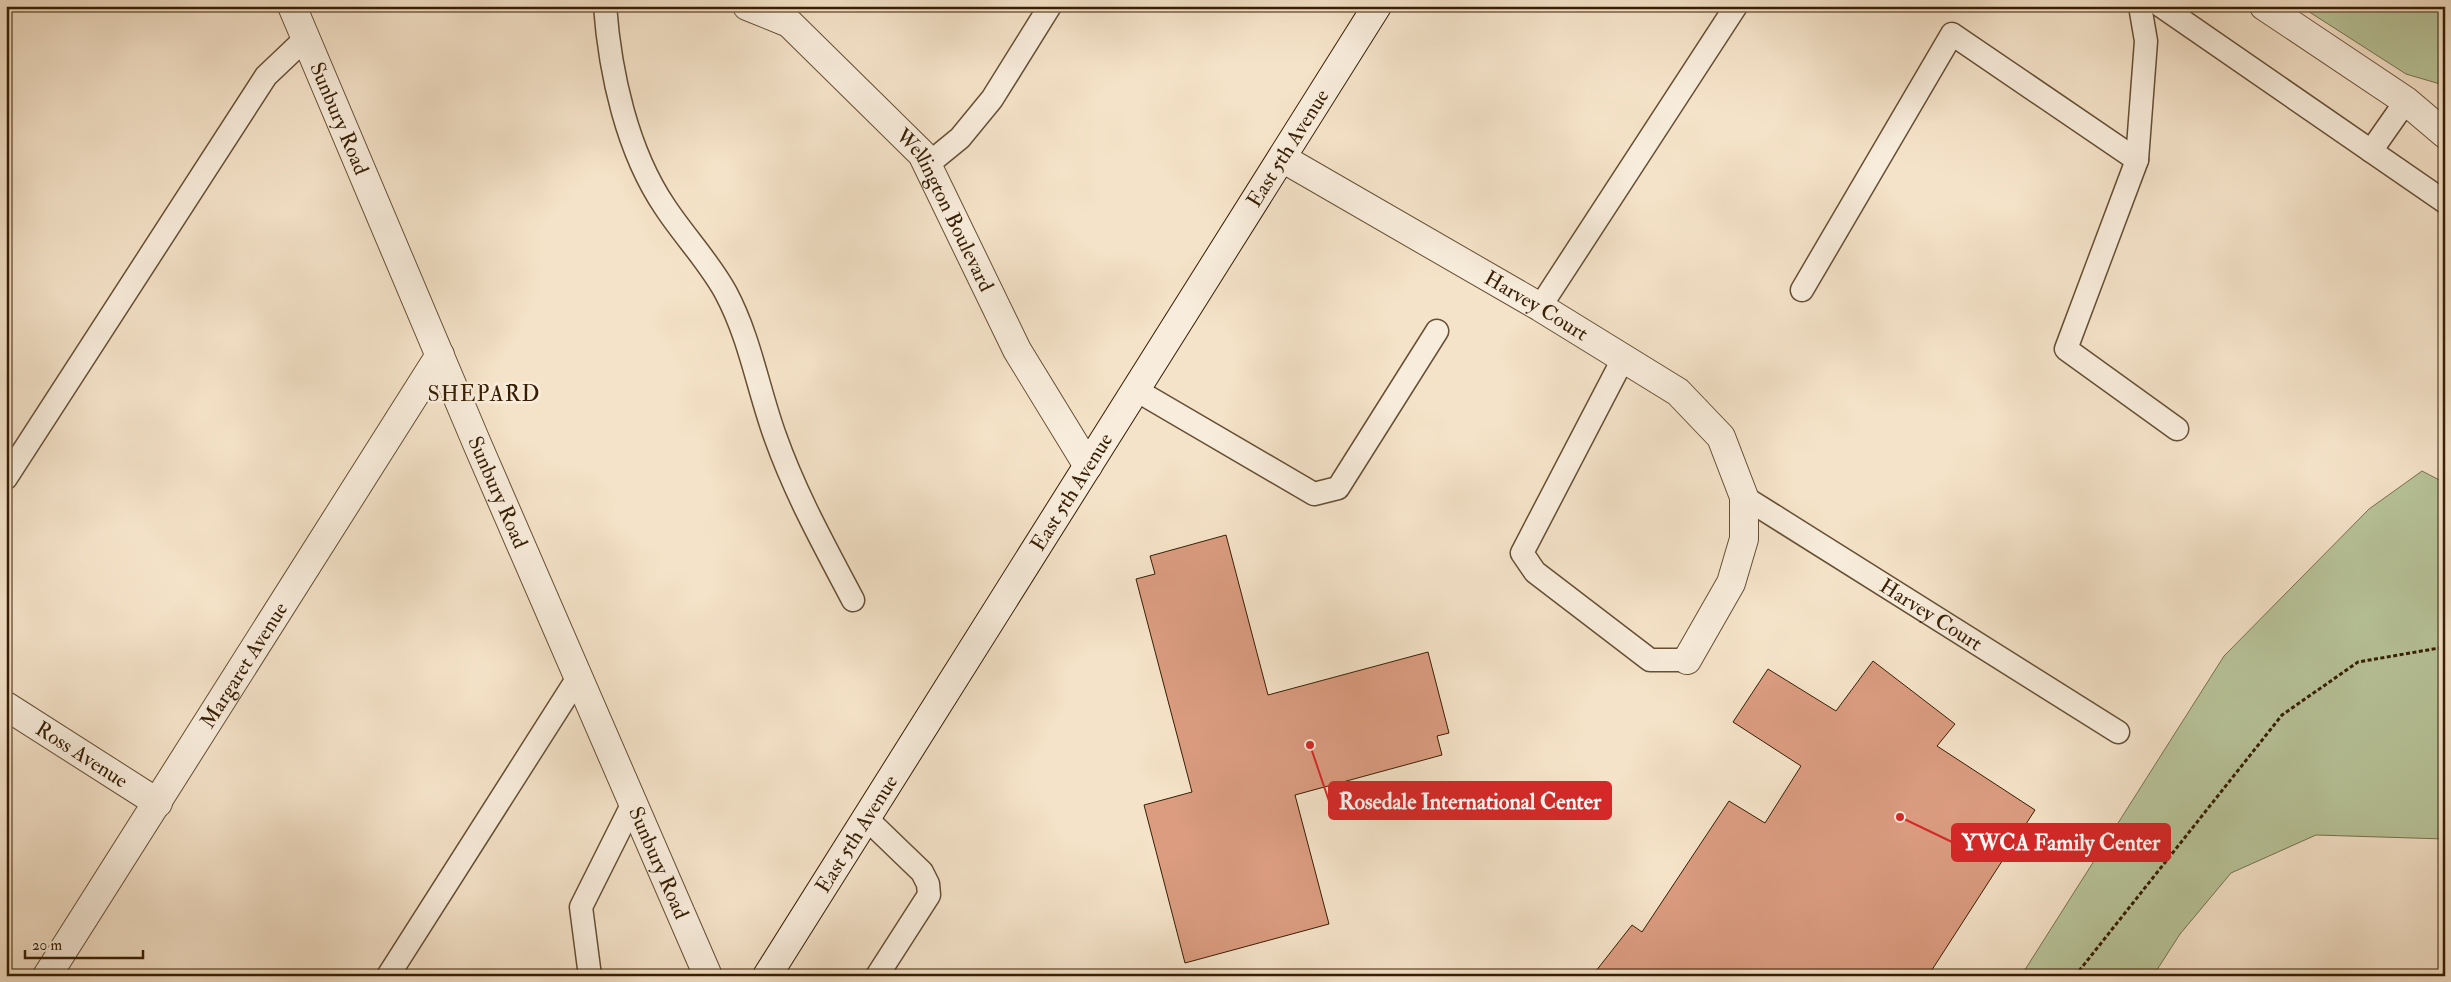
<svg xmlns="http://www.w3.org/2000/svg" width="2451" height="982" font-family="'IM FELL Double Pica',serif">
  <rect width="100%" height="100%" fill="#f5e3c9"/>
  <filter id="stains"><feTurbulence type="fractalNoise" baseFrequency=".004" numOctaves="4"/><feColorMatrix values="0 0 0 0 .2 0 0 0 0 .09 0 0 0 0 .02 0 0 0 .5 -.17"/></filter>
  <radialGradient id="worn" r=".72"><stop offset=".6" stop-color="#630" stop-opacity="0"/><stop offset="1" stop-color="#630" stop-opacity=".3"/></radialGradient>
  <path fill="#b8c49a" stroke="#78714e" d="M2300 6H2445V81L2440 84 2406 74Z
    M2422 471 2445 483V839L2316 835 2231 873 2180 934 2153 976H2021L2224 656 2369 509Z"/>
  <path fill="#db9c80" stroke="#371e03" d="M1226 535 1268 695 1428 652 1449 733 1437 736 1442 755 1295 795 1329 924 1185 963 1144 805 1192 792 1136 579 1155 574 1150 556Z
    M1873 661 1955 724 1937 746 2035 810 1928 976H1592L1632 925 1642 932 1729 801 1765 823 1801 766 1733 722 1768 669 1836 711Z"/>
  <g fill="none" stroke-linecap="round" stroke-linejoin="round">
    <g stroke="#664f34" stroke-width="25">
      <g id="service">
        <path d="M605 6C610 73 627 151 665 207 684 236 710 263 726 293 750 338 758 389 775 436 796 495 824 545 853 600"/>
        <path d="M2140 6 2146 41 2137 160 2066 349 2177 429"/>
        <path d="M2161 6 2445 202"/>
        <path d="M2371 151 2406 101"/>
        <path d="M927 165 960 138 992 99 1050 6"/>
        <path d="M1802 290 1952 34 2137 160"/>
        <path d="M1540 307 1736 6"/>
        <path d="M1623 359 1522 553 1535 572 1650 660H1687"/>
        <path d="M1136 390 1314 494 1338 488 1437 331"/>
        <path d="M6 478 266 76 306 38"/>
        <path id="s1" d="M1744 497 2118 732"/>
        <path d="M867 819 922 872 928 884 929 895 877 976"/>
        <path d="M388 976 579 676"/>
        <path d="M590 976 581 907 633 803"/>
      </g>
    </g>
    <g stroke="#664f34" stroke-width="30">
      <g id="minor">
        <path id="s2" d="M292 6 478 446 708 976"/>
        <path id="s3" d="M747 6 789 23 922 154 1017 350 1088 466"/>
        <path id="s4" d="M1282 158 1540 307 1678 392 1721 437 1744 497V539L1731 583 1687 660"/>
        <path id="s5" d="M6 706 158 803"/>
        <path id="s6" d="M47 976 440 355"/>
      </g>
    </g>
    <g stroke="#664f34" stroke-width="30">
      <path id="tertiary" d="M2264 6 2406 101 2445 134"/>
    </g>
    <g stroke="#371e03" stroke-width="30">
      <g id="secondary">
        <path id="s7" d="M767 976 1377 6"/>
      </g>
    </g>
    <path stroke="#371e03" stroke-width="3" stroke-dasharray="4 2.5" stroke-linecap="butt" d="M2075 976 2282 715 2358 662 2445 647"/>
    <use href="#service" stroke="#f8eddc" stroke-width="22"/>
    <use href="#minor" stroke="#f8eddc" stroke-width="28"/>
    <use href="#tertiary" stroke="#f8eddc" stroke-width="28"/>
    <use href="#secondary" stroke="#f8eddc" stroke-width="28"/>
  </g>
  <g text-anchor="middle" stroke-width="5" stroke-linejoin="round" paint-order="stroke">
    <g font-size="21" fill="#371e03" stroke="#f8eddc">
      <text dy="7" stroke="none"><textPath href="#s2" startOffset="122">Sunbury Road</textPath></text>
      <text dy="7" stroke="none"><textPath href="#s7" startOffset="978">East 5th Avenue</textPath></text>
      <text dy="7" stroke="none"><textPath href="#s3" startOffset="292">Wellington Boulevard</textPath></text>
      <text dy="7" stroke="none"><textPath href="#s4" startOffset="294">Harvey Court</textPath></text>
      <text dy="7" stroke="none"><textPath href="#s7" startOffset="572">East 5th Avenue</textPath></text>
      <text dy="7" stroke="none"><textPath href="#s2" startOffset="528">Sunbury Road</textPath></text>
      <text dy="7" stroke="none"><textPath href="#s1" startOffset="221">Harvey Court</textPath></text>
      <text dy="7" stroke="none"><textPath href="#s6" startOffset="368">Margaret Avenue</textPath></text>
      <text dy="7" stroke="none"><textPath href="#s5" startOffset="90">Ross Avenue</textPath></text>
      <text dy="7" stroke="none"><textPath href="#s7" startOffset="168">East 5th Avenue</textPath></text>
      <text dy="7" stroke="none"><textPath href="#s2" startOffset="932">Sunbury Road</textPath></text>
    </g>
    <g font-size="22" letter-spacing="1" fill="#371e03" stroke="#f8eddc">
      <text x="484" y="401">SHEPARD</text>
    </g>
  </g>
  <path fill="none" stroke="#d62828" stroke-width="2" d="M1310 745L1329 801M1900 817L1952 842"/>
  <g fill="#d62828" stroke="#f8eddc" stroke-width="2">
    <circle cx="1310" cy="745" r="5"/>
    <circle cx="1900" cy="817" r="5"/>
  </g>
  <g fill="#d62828" stroke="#d62828" stroke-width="2">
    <rect x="1329" y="782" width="282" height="37" rx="5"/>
    <rect x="1952" y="824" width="218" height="37" rx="5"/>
  </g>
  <g font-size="22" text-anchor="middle" font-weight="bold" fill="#fff">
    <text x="1470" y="809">Rosedale International Center</text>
    <text x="2061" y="850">YWCA Family Center</text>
  </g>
  <rect width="2451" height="982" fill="none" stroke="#f5e3c9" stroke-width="25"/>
  <rect x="8" y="8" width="2436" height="967" fill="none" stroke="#371e03" stroke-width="2.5"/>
  <rect x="12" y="12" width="2426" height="957" fill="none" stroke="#371e03"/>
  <path d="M25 950v8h118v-8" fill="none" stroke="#371e03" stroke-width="2.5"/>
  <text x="32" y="950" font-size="15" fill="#371e03" stroke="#f8eddc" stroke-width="4" paint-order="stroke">20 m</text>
  <rect width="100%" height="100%" filter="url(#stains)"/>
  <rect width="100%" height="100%" fill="url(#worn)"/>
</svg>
